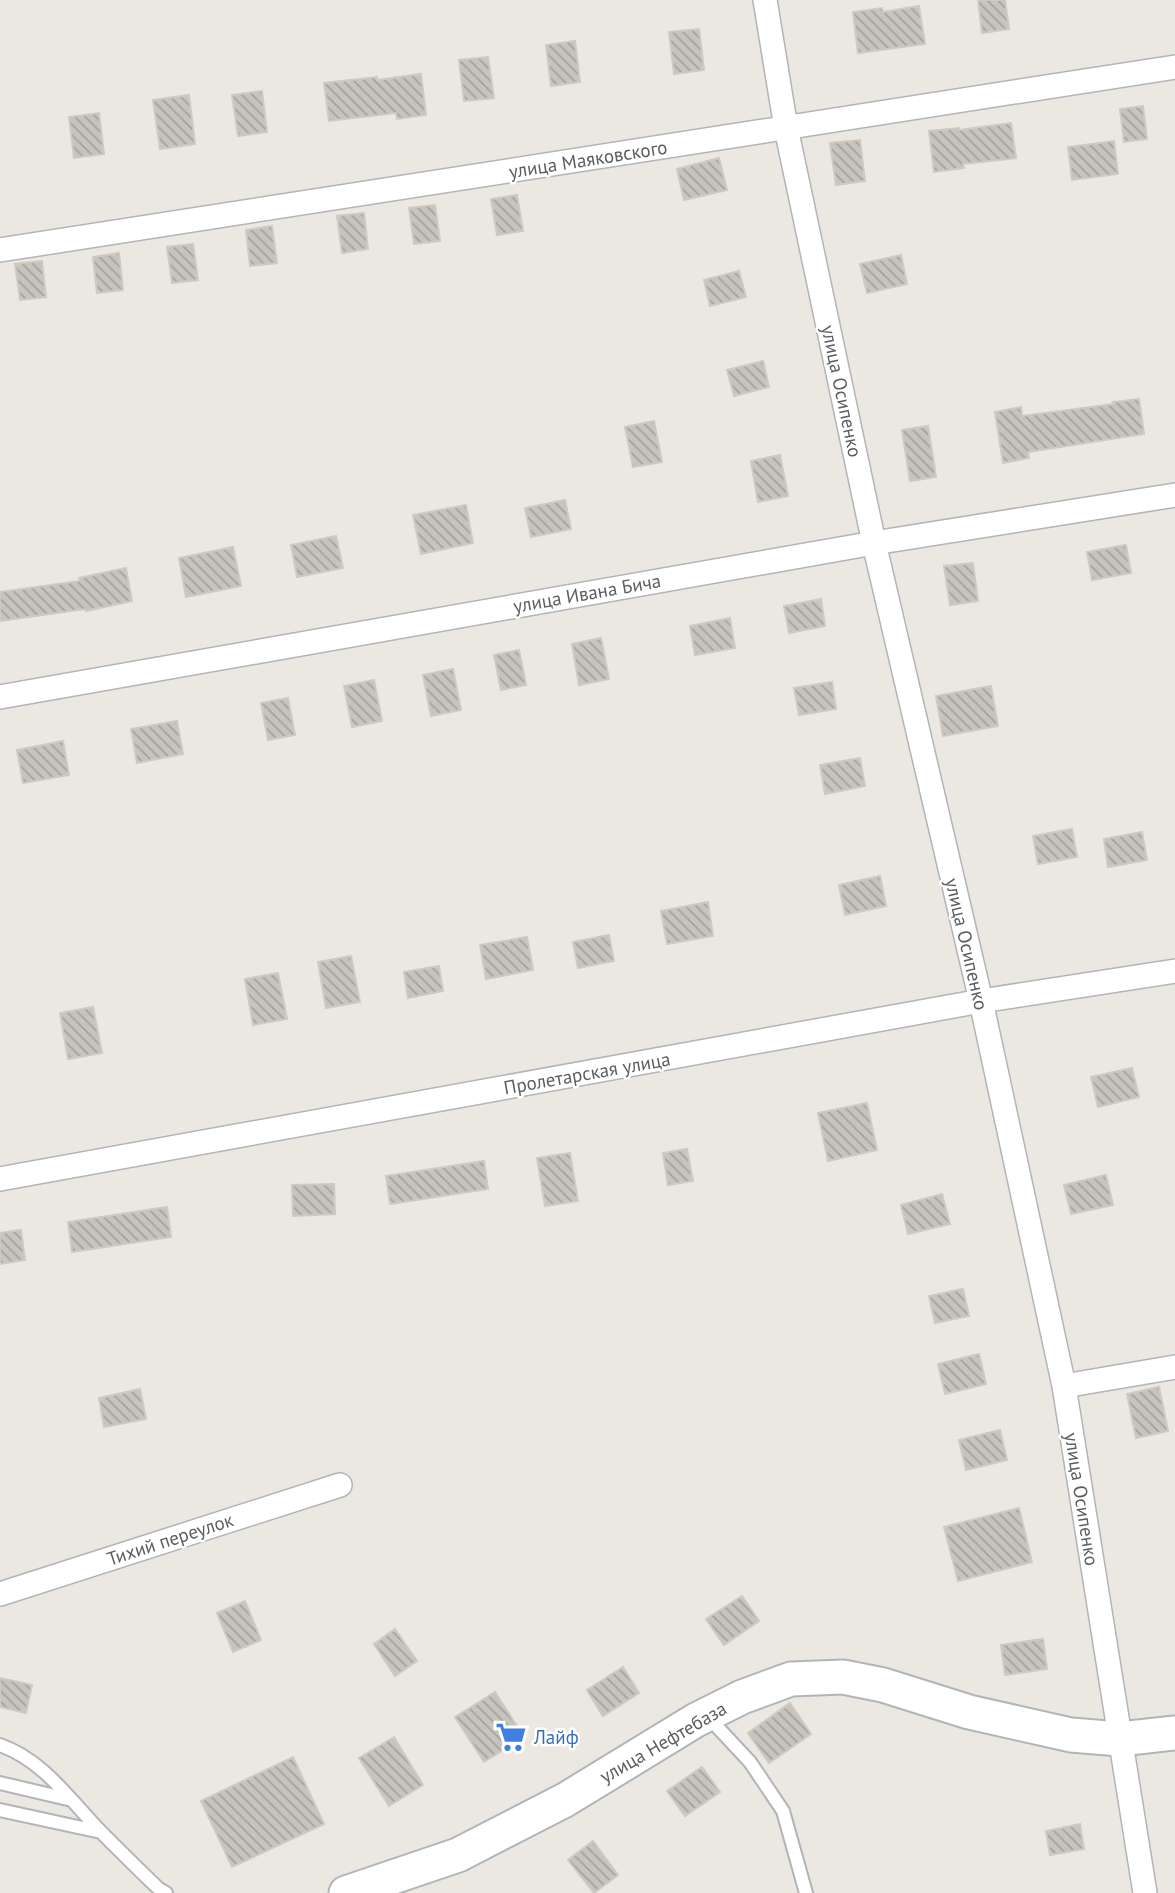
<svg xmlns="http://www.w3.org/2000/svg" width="1175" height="1893" font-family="'PT Sans',sans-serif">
  <defs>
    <pattern id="building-back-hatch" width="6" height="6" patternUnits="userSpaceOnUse" patternTransform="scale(1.75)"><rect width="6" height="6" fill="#c7c3be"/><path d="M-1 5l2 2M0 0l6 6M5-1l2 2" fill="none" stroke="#a5a29e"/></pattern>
  </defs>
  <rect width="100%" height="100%" fill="#ebe8e1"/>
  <path fill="url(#building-back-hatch)" stroke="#cfc9c0" stroke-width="2" d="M978 0H1005L1009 29 982 33Z
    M919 6 925 44 858 53 853 12 882 8 883 12Z
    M699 29 704 70 674 74 669 32Z
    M575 41 580 82 551 86 546 45Z
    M488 57 494 98 464 101 459 60Z
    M421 74 426 115 397 119 396 113 329 121 324 83 377 77V80Z
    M262 91 267 132 238 136 232 95Z
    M189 95 195 144 160 149 153 100Z
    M1143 106 1147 139 1124 142 1120 109Z
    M99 113 104 154 74 158 69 117Z
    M1011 123 1016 158 963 164 964 168 934 172 929 131 959 128V130Z
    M860 140 865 181 836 185 830 143Z
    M1114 141 1118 174 1072 180 1068 147Z
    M719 158 727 190 684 200 677 169Z
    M517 195 523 231 497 235 491 199Z
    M435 205 440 241 414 244 409 208Z
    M364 213 368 249 342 253 337 216Z
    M272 226 277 263 250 266 246 230Z
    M193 244 198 280 172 283 167 247Z
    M119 253 123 290 97 293 93 257Z
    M901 255 907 284 867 293 860 264Z
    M42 261 46 297 20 300 15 264Z
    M739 271 746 297 710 306 704 280Z
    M763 361 769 387 734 396 727 370Z
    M1139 399 1144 434 1028 452 1029 458 1003 463 995 412 1021 407 1022 416 1114 404 1113 402Z
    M654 421 662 462 633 467 625 427Z
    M928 426 936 477 910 481 902 430Z
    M780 455 788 496 758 502 751 461Z
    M565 500 571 529 531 537 525 508Z
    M466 505 473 543 421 554 413 515Z
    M336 536 343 568 297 577 291 545Z
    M1126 545 1131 573 1092 580 1087 552Z
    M233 547 241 586 186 597 179 558Z
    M973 563 978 601 950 605 944 566Z
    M126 568 132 601 86 611 85 609 0 621V592L80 581 79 578Z
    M821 599 825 626 789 633 784 606Z
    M730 618 735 648 695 655 690 626Z
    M601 638 609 679 579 685 572 644Z
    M519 650 526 685 501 690 494 655Z
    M453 669 461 710 431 716 423 675Z
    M374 680 382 721 352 727 344 686Z
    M832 682 836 709 799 715 794 688Z
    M991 686 998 726 943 736 936 696Z
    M288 698 295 735 268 740 261 703Z
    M177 721 183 754 137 763 131 729Z
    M63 741 69 775 23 783 17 750Z
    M860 758 865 786 825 794 820 765Z
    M1072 829 1077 857 1038 864 1033 836Z
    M1142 832 1147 860 1108 867 1104 839Z
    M880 876 886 906 845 915 839 885Z
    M708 902 713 936 667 944 661 911Z
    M609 935 614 961 578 968 573 942Z
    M527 937 533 970 486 979 480 945Z
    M351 956 360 1002 326 1008 318 962Z
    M439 966 443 991 408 998 404 972Z
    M278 973 287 1019 253 1025 245 979Z
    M93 1007 102 1053 68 1059 60 1013Z
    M1132 1068 1139 1097 1098 1107 1091 1077Z
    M867 1103 877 1150 828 1161 818 1113Z
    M687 1149 693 1181 668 1185 663 1153Z
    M570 1153 578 1201 545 1206 537 1158Z
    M484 1161 488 1189 390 1204 386 1176Z
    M1106 1175 1113 1205 1071 1214 1064 1185Z
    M334 1184 335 1214 293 1216 292 1185Z
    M942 1194 950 1224 908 1234 901 1205Z
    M167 1207 171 1237 72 1252 68 1222Z
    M21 1230 25 1260 0 1264V1233Z
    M963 1289 969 1316 935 1323 929 1296Z
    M979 1354 986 1384 945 1394 938 1364Z
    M1159 1387 1168 1431 1136 1438 1127 1394Z
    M140 1389 146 1419 104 1427 99 1398Z
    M1000 1430 1007 1460 966 1470 959 1440Z
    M1019 1508 1032 1562 958 1581 944 1527Z
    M742 1596 759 1621 724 1645 706 1619Z
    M245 1601 261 1640 233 1652 217 1613Z
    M395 1629 417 1661 395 1676 374 1644Z
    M1043 1639 1047 1669 1005 1675 1001 1645Z
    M623 1667 639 1693 603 1716 587 1690Z
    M0 1678 32 1685 26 1713 0 1707Z
    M495 1692 524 1737 484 1762 455 1717Z
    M790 1703 811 1734 769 1763 748 1733Z
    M394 1737 423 1785 389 1806 359 1758Z
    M293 1757 324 1824 232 1867 201 1801Z
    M702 1767 720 1792 685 1816 667 1791Z
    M1080 1824 1084 1849 1050 1855 1046 1831Z
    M593 1841 618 1875 594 1893 568 1860Z"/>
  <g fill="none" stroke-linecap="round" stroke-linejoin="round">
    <g stroke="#b2b4b8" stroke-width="16">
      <path id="service" d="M708 1717 750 1762 783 1811 806 1893
        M0 1745C43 1760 70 1800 101 1832 120 1851 139 1870 159 1889L166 1893
        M0 1783 72 1800
        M0 1810 101 1832"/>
    </g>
    <g stroke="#b2b4b8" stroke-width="26">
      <path id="minor" d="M765 0 786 128 874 543 981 1001 1064 1386 1145 1893
        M0 250 1175 67
        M0 697 874 543 1175 495
        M0 1179 981 1001 1175 971
        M1064 1386 1175 1367
        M0 1594 340 1485"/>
    </g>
    <g stroke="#b1b5b8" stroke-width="37">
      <path id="secondary" d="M346 1893 458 1855 565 1800 696 1720 742 1697 791 1679 843 1677 883 1685 969 1712 1071 1735 1120 1739 1175 1733"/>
    </g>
    <use href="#service" stroke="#fff" stroke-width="12"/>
    <use href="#minor" stroke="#fff" stroke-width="23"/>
    <use href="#secondary" stroke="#fff" stroke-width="33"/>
  </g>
  <defs>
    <g id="supermarket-bare" transform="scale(2.415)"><path d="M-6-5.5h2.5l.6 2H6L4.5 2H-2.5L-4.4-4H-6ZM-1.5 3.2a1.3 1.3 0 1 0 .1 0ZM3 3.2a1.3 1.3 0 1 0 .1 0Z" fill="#3f7fe0" stroke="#fff" stroke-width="2.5" paint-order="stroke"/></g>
  </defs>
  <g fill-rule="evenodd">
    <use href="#supermarket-bare" x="511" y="1737"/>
  </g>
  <g text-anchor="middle" stroke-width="5" stroke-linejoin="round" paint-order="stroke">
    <g font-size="19" fill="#5a5e61" stroke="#fff">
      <text transform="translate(588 159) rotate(-9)" y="7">улица Маяковского</text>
      <text transform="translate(842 391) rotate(78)" y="7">улица Осипенко</text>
      <text transform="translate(587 593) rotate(-10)" y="7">улица Ивана Бича</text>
      <text transform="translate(967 944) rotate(77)" y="7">улица Осипенко</text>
      <text transform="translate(587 1073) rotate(-10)" y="7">Пролетарская улица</text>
      <text transform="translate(1082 1499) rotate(81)" y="7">улица Осипенко</text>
      <text transform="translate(170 1539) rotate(-18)" y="7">Тихий переулок</text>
      <text transform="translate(663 1742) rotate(-30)" y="7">улица Нефтебаза</text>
    </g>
    <g font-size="19" fill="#366cbe" stroke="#fff" text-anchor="start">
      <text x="534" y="1744">Лайф</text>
    </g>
  </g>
</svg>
